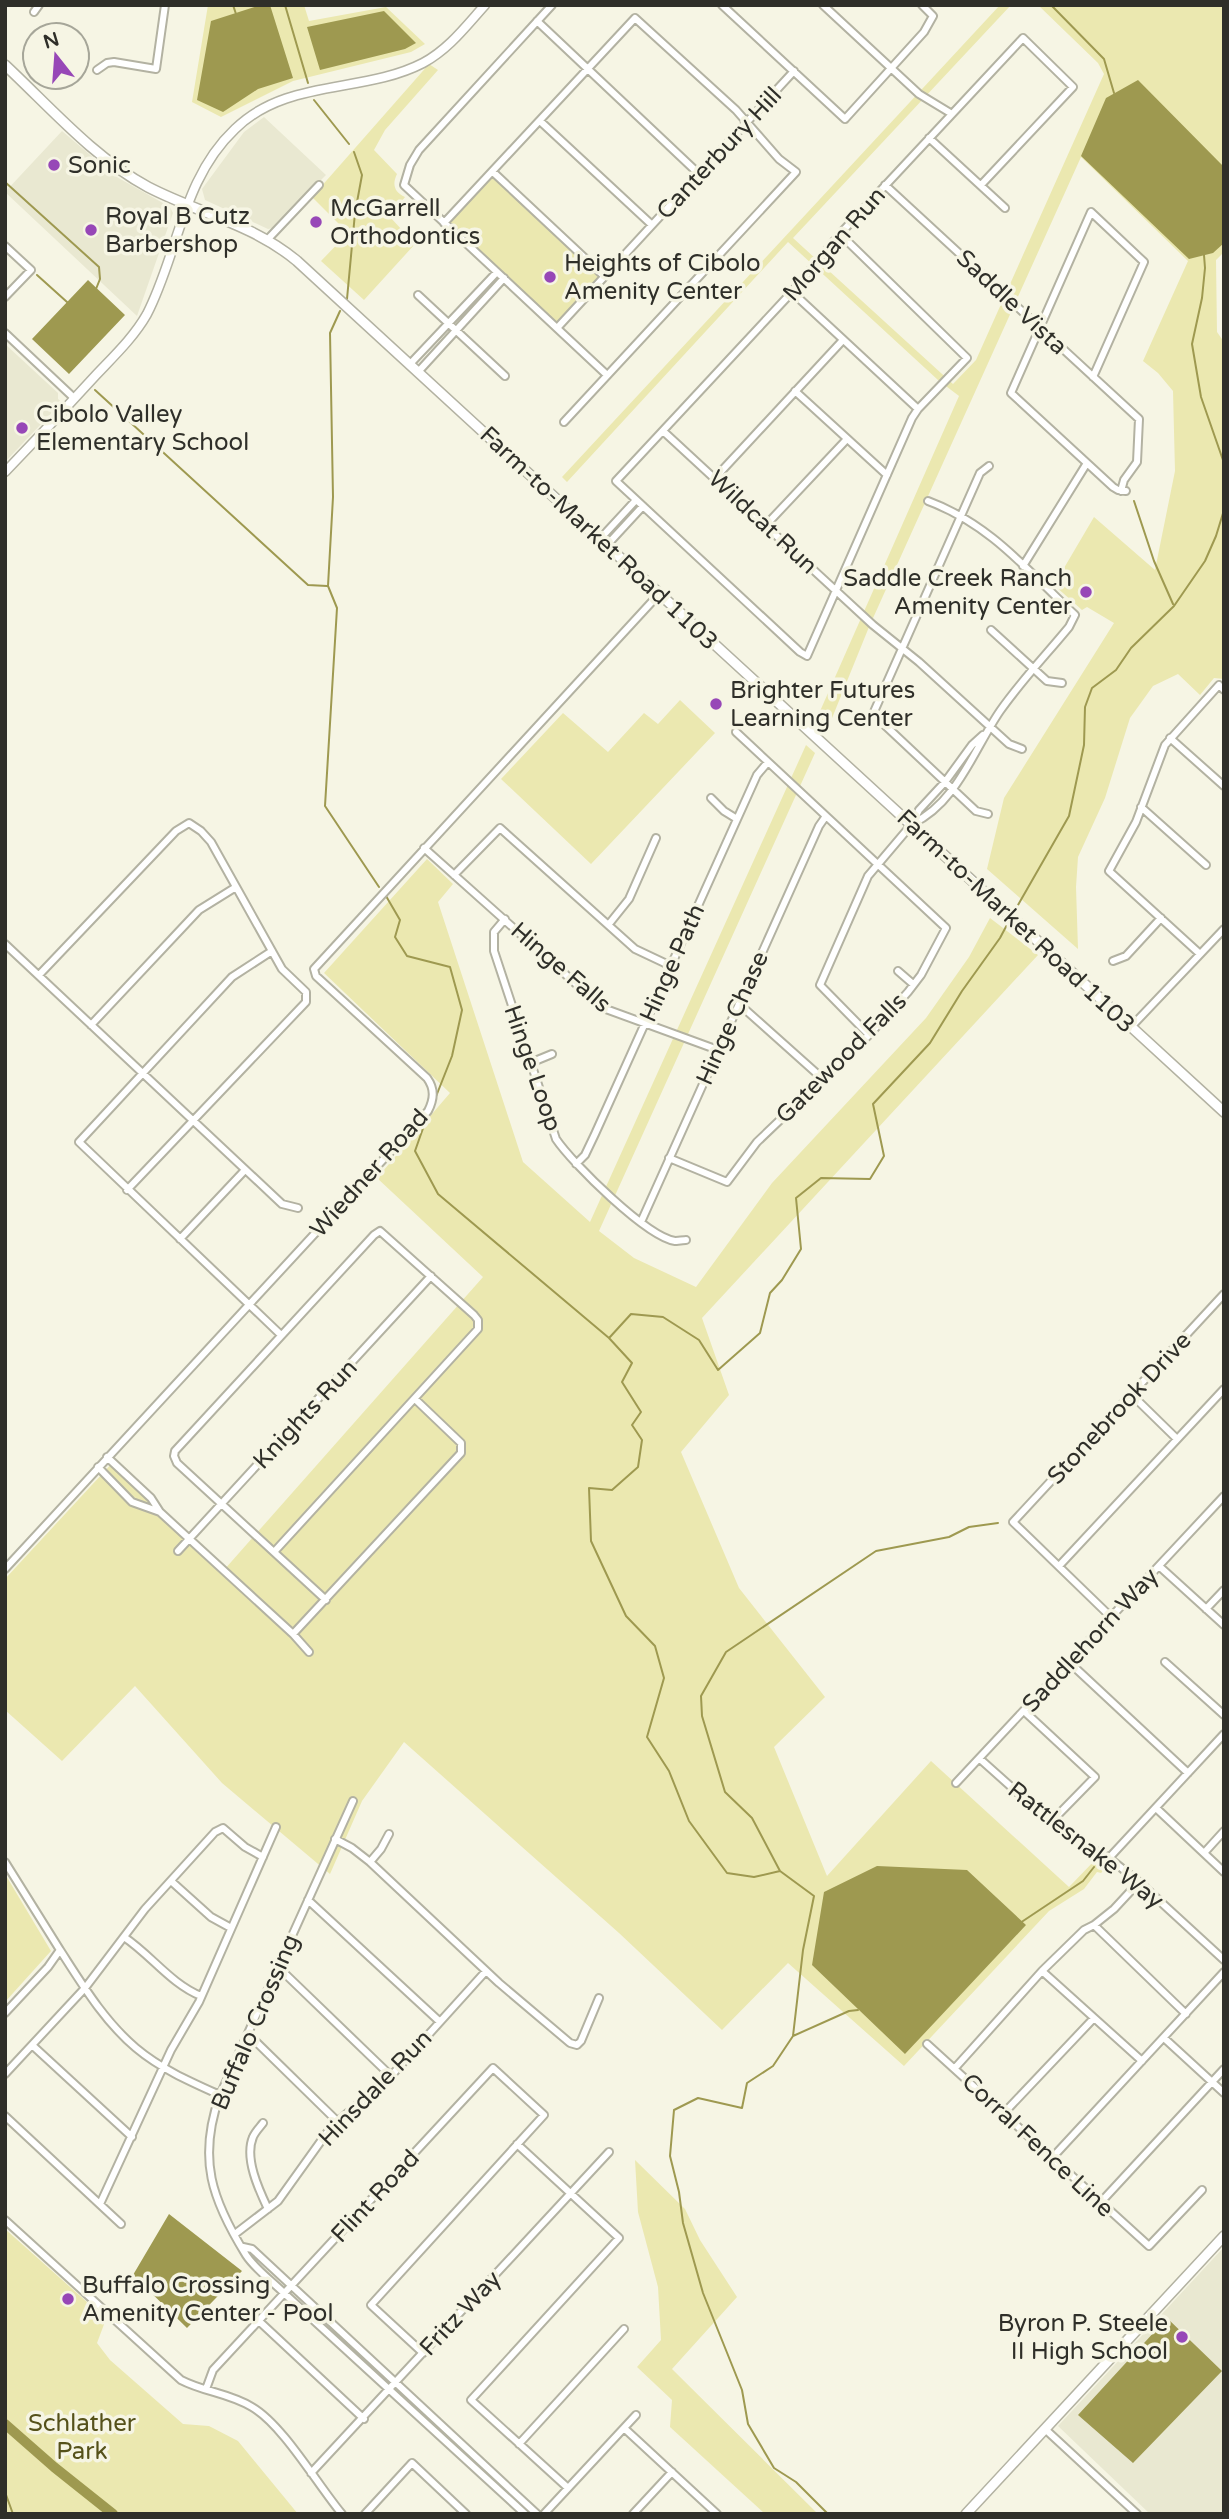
<svg xmlns="http://www.w3.org/2000/svg" width="1229" height="2519" font-family="'Varela Round',sans-serif">
  <rect width="100%" height="100%" fill="#f6f5e4"/>
  <path fill="#e9e8d1" d="M264 117 326 175 273 228 268 229 205 200 202 189 244 132Z
    M62 131 115 176 170 207 173 213 137 316 5 192Z
    M5 344 58 393V399L62 402 5 462Z
    M1224 2247V2514H1150L1058 2426Z"/>
  <path fill="#ebe8b0" d="M208 5H304L309 21 386 7 425 44 411 52 293 81 221 117 192 102Z
    M1000 5H1011L793 238 953 384 976 360 1104 74 1098 63 1038 5H1224V252L1216 260 1217 332 1224 342V679L1214 678 1200 695 1178 674 1153 686 1130 718 1105 798 1078 857 1076 887 1078 949 987 869 1004 798 1114 623 1087 607 1082 610 1054 585 1094 517 1155 570 1175 471 1173 391 1158 373 1143 361 1188 261 1081 157 869 627 830 723 817 718 959 396 938 380 788 242 567 482 562 477Z
    M429 64 438 70 385 130 374 150 397 174C392 184 394 192 405 197L390 217 415 244 364 300 321 261 348 233 312 197Z
    M493 172 604 276 558 327 444 223Z
    M680 700 715 733 591 864 501 779 563 713 608 752 644 713 658 724Z
    M806 745 815 753 599 1231 634 1258 696 1287 772 1183 926 1018 969 957 990 918 1038 955 702 1318 729 1395 681 1452 739 1588 825 1697 774 1747 827 1876 931 1761 1069 1887 1096 1859 1098 1865H1109L1101 1873 1097 1872 1084 1889 1049 1911 904 2066 788 1963 722 2030 619 1933 404 1742 362 1801 330 1874 222 1783 135 1686 62 1761 5 1710V1579L115 1460 224 1570 483 1277 377 1178 450 1093 324 973 427 859 453 884 438 902 523 1162 590 1222Z
    M5 1874 51 1951 5 2002Z
    M635 2160 685 2209 700 2240 737 2297 672 2369 818 2514H765L670 2427 672 2400 637 2367 661 2340 658 2287 638 2212Z
    M5 2229 106 2319 97 2343 110 2360 183 2424 209 2426 238 2441 298 2514H5Z"/>
  <path fill="#9e9950" d="M261 5H270L293 78 258 89 223 112 197 100 211 21Z
    M384 11 416 43 405 49 320 70 307 27Z
    M1138 80 1224 167V243L1213 253 1189 259 1081 156 1106 98Z
    M88 280 125 315 69 374 32 339Z
    M877 1866 967 1870 1026 1925 905 2054 812 1965 824 1892Z
    M169 2214 242 2271 187 2328 133 2275Z
    M1167 2318 1222 2371 1133 2463 1078 2415Z"/>
  <g fill="none" stroke-linecap="round" stroke-linejoin="round">
    <path stroke="#9e9950" stroke-width="2" d="M233 5 236 14
      M285 5 308 83
      M1051 5 1104 59 1114 93
      M314 100 349 144
      M5 182 99 267 100 279 96 289
      M1204 255 1205 268 1202 298 1192 344 1201 397 1224 463
      M37 275 67 302
      M347 299 355 213 362 175 354 152
      M340 311 330 333 333 497 328 586 337 608 325 806 379 887
      M95 390 308 585 327 586
      M1134 501 1154 561 1173 604
      M386 896 400 920 395 937 407 956 450 967 462 1010 452 1056 435 1099
      M1014 912 1069 816 1084 745 1085 707 1092 688 1116 670 1131 648 1174 606 1205 561 1216 536 1224 510
      M427 1117 415 1151 438 1194 609 1338 632 1363 622 1382 641 1412 632 1425 642 1440 638 1467 612 1490 589 1488 591 1541 626 1616 655 1646 664 1678 647 1737 669 1771 689 1821 727 1873 754 1877 780 1871 814 1896 803 1950 793 2036 773 2066 747 2083 742 2108 698 2098 674 2110 670 2156 679 2192 683 2223 703 2293 742 2390 748 2424 774 2468 796 2482 828 2514
      M610 1337 631 1314 663 1317 699 1340 718 1370 760 1333 770 1293 782 1280 801 1249 796 1198 821 1178 870 1179 884 1156 873 1104 930 1043 962 991 1000 938 1009 921
      M780 1871 752 1818 725 1792 702 1716 701 1696 726 1652 876 1551 949 1537 969 1527 998 1523
      M1020 1923 1083 1881 1094 1867
      M793 2036 849 2011 858 2010
      M5 2492 13 2514"/>
    <path stroke="#9e9950" stroke-width="10" d="M5 2424 54 2467 113 2514"/>
    <g stroke="#b3b2a2" stroke-width="10">
      <path id="minor" d="M552 5 419 150 410 165 404 185 607 375
        M722 5 845 119 924 32 933 16 922 5
        M823 5 919 94 952 114
        M34 12 39 5
        M537 21 699 174
        M97 70 107 63 114 62 156 69 165 5
        M540 121 652 225
        M929 138 1005 208
        M493 172 604 276
        M885 185 1139 419 1137 462 1124 480 1121 491
        M444 223 635 18 736 110 779 159 796 172 564 422
        M840 234 967 358 918 409 912 418 807 656 800 652 616 481 792 292 840 234 1023 38 1073 87 981 185
        M268 239 319 185
        M5 246 31 270 5 297
        M792 292 918 409
        M418 295 505 376
        M558 327 794 71
        M5 333 74 398
        M410 364 497 272
        M418 372 504 278
        M1093 377 1144 262 1091 212 1011 393 1113 487 1118 490 1126 491
        M795 391 887 475
        M663 431 873 625 919 662 1009 744 1022 749
        M715 478 843 340
        M766 525 847 439
        M600 539 636 500
        M607 545 643 506
        M1023 566 1087 463
        M991 630 1047 681 1062 683
        M1170 738 1224 786
        M711 798 724 811 737 819
        M1141 807 1206 865
        M988 814 976 811 873 714 980 473 989 466
        M912 824C957 803 974 749 1000 711 1021 681 1046 655 1069 627L1075 615C1027 570 990 524 928 501
        M424 848 603 1008 718 1050
        M454 875 500 828 635 949 671 966
        M505 919 494 932V951L556 1139C572 1163 647 1237 675 1241 676 1241 685 1240 686 1240
        M609 924 629 899 656 838
        M5 944 282 1204 298 1208
        M272 951 232 977 79 1142 281 1335
        M1200 954 1109 871 1136 822 1165 745 1219 685 1224 690
        M1113 961 1126 956 1161 918
        M898 971 913 984
        M39 975 176 831 189 823 201 831 211 842 282 969 306 992V1002L127 1190
        M739 1004 823 1079
        M91 1025 199 910 236 887
        M1131 1027 1224 929
        M869 1035 820 985 868 876 912 824 919 810 945 782 972 745 983 735
        M530 1063 552 1054
        M669 1158 727 1182 757 1142 869 1035 908 992 921 975 946 928 736 732
        M576 1164 585 1155 595 1134 757 775 768 762
        M641 1222 819 826 826 816
        M180 1239 245 1170
        M1131 1394 1177 1439
        M107 1457 151 1498 160 1512 293 1634 309 1652
        M98 1467 132 1502 160 1512
        M178 1551 431 1276
        M274 1552 478 1329V1320L474 1315 380 1231 374 1235 175 1451 174 1456 177 1463 326 1600
        M1059 1566 1224 1389
        M1159 1566 1224 1625
        M5 1569 428 1111C434 1099 435 1089 427 1078L316 976 314 969 659 594
        M1206 1609 1224 1590
        M1112 1618 1013 1522 1224 1294
        M293 1634 461 1453V1443L415 1399
        M1165 1662 1224 1715
        M1070 1663 1188 1773
        M1024 1711 1095 1777 1050 1823
        M980 1759 1064 1834 1109 1858 1139 1882 1224 1960
        M956 1783 1224 1496
        M353 1801 220 2095C197 2159 212 2200 246 2255 255 2269 273 2282 285 2294L525 2514
        M1156 1808 1224 1872
        M335 1839 352 1848 370 1862 499 1983 570 2043 577 2045 581 2041 599 1998
        M1204 1853 1224 1831
        M1109 1858 1224 1734
        M5 1862 60 1950 48 1967 5 2013
        M370 1862 381 1849 389 1834
        M171 1881 211 1917 231 1928
        M308 1900 439 2021
        M1094 1925 1186 2014
        M124 1937C151 1955 171 1984 201 1996
        M60 1950C82 1984 104 2021 136 2048 161 2069 191 2082 220 2095
        M278 1967 391 2076
        M1042 1971 1142 2061
        M248 2034 337 2121
        M1164 2038 1224 2093
        M927 2044 1149 2246 1202 2190
        M32 2045 132 2137
        M955 2068 1042 1971 1084 1930 1094 1925 1114 1909 1139 1882
        M5 2074 85 1988 145 1909 215 1832 223 1828 245 1847 263 1857
        M1004 2113 1094 2018
        M5 2116 121 2224
        M263 2123C260 2127 255 2132 253 2137 244 2158 259 2190 268 2209
        M517 2144 619 2238 471 2400 568 2488
        M1052 2158 1224 1972
        M1101 2202 1224 2069
        M100 2204 171 2050 199 2002 276 1827
        M5 2220 181 2380C204 2392 229 2393 252 2407 283 2425 317 2484 342 2514
        M235 2234 278 2201 331 2127 391 2076 486 1971
        M243 2247 252 2249 537 2514
        M260 2322 364 2419
        M206 2389 213 2370 493 2068 544 2115 371 2305 423 2353
        M624 2428 717 2514
        M1045 2429 1137 2514
        M519 2444 624 2329
        M311 2473 609 2152
        M365 2514 412 2463 466 2514
        M544 2514 636 2415
        M633 2514 672 2472"/>
    </g>
    <g stroke="#b3b2a2" stroke-width="11">
      <path id="tertiary" d="M5 472C36 440 66 408 96 375 114 356 134 337 147 314 179 252 182 179 235 129 287 78 363 94 423 63 449 49 466 26 485 5"/>
    </g>
    <g stroke="#b3b2a2" stroke-width="12">
      <path id="secondary" d="M5 65C50 107 93 157 148 187 198 213 253 224 297 261L1224 1112
        M966 2514 1224 2236"/>
    </g>
    <use href="#minor" stroke="#fff" stroke-width="6"/>
    <use href="#tertiary" stroke="#fff" stroke-width="8"/>
    <use href="#secondary" stroke="#fff" stroke-width="9"/>
  </g>
  <g fill="#9747b7" stroke="#f6f5e4" stroke-width="2.5">
    <circle cx="54" cy="165" r="7"/>
    <circle cx="316" cy="222" r="7"/>
    <circle cx="91" cy="230" r="7"/>
    <circle cx="550" cy="277" r="7"/>
    <circle cx="22" cy="428" r="7"/>
    <circle cx="1086" cy="592" r="7"/>
    <circle cx="716" cy="704" r="7"/>
    <circle cx="68" cy="2299" r="7"/>
    <circle cx="1182" cy="2337" r="7"/>
  </g>
  <g text-anchor="middle" stroke-width="7" stroke-linejoin="round" paint-order="stroke">
    <g font-size="24" fill="#2f2f29" stroke="#f6f5e4">
      <text transform="translate(719 153) rotate(-47)" y="8">Canterbury Hill</text>
      <text transform="translate(834 244) rotate(-49)" y="8">Morgan Run</text>
      <text transform="translate(1012 302) rotate(43)" y="8">Saddle Vista</text>
      <text transform="translate(763 522) rotate(43)" y="8">Wildcat Run</text>
      <text transform="translate(599 538) rotate(43)" y="8">Farm-to-Market Road 1103</text>
      <text transform="translate(1016 921) rotate(43)" y="8">Farm-to-Market Road 1103</text>
      <text transform="translate(672 963) rotate(-66)" y="8">Hinge Path</text>
      <text transform="translate(561 967) rotate(41)" y="8">Hinge Falls</text>
      <text transform="translate(732 1018) rotate(-66)" y="8">Hinge Chase</text>
      <text transform="translate(841 1058) rotate(-45)" y="8">Gatewood Falls</text>
      <text transform="translate(533 1068) rotate(71)" y="8">Hinge Loop</text>
      <text transform="translate(369 1173) rotate(-48)" y="8">Wiedner Road</text>
      <text transform="translate(1119 1408) rotate(-47)" y="8">Stonebrook Drive</text>
      <text transform="translate(305 1414) rotate(-47)" y="8">Knights Run</text>
      <text transform="translate(1090 1640) rotate(-47)" y="8">Saddlehorn Way</text>
      <text transform="translate(1086 1845) rotate(38)" y="8">Rattlesnake Way</text>
      <text transform="translate(255 2022) rotate(-67)" y="8">Buffalo Crossing</text>
      <text transform="translate(375 2088) rotate(-46)" y="8">Hinsdale Run</text>
      <text transform="translate(1038 2145) rotate(43)" y="8">Corral Fence Line</text>
      <text transform="translate(375 2196) rotate(-47)" y="8">Flint Road</text>
      <text transform="translate(460 2313) rotate(-47)" y="8">Fritz Way</text>
    </g>
    <g font-size="24" fill="#2f2f29" stroke="#f6f5e4" text-anchor="start">
      <text x="68" y="173">Sonic</text>
      <text x="330" y="216">McGarrell<tspan x="330" dy="28">Orthodontics</tspan></text>
      <text x="105" y="224">Royal B Cutz<tspan x="105" dy="28">Barbershop</tspan></text>
      <text x="564" y="271">Heights of Cibolo<tspan x="564" dy="28">Amenity Center</tspan></text>
      <text x="36" y="422">Cibolo Valley<tspan x="36" dy="28">Elementary School</tspan></text>
      <text x="1072" y="586" text-anchor="end">Saddle Creek Ranch<tspan x="1072" dy="28">Amenity Center</tspan></text>
      <text x="730" y="698">Brighter Futures<tspan x="730" dy="28">Learning Center</tspan></text>
      <text x="82" y="2293">Buffalo Crossing<tspan x="82" dy="28">Amenity Center - Pool</tspan></text>
      <text x="1168" y="2331" text-anchor="end">Byron P. Steele<tspan x="1168" dy="28">II High School</tspan></text>
    </g>
    <g font-size="24" fill="#55511a" stroke="#f6f5e4">
      <text x="82" y="2431">Schlather<tspan x="82" dy="28">Park</tspan></text>
    </g>
  </g>
  <rect width="1229" height="2519" fill="none" stroke="#2f2f29" stroke-width="14"/>
  <g transform="translate(56 56) rotate(343)"><circle r="33" fill="#f6f5e4" stroke="#a6a699" stroke-width="2"/>
  <path d="M0-5L12 26L0 18L-12 26Z" fill="#9747b7"/>
  <text y="-10" font-size="19" font-weight="bold" text-anchor="middle" fill="#2f2f29">N</text>
  </g>
</svg>
